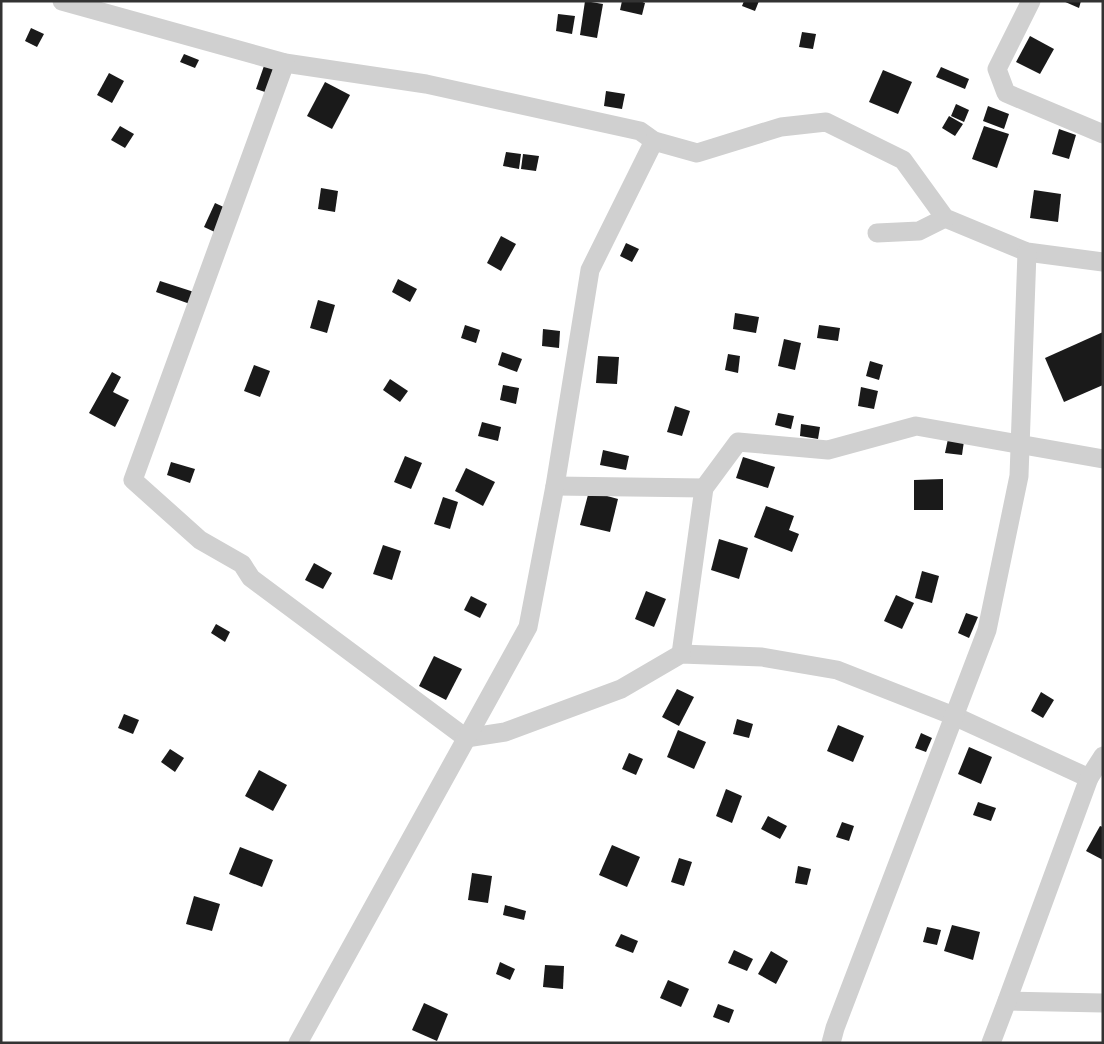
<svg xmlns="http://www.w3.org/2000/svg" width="1104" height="1044" font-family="'Nunito Sans',sans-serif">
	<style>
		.building { fill: #1a1a1a }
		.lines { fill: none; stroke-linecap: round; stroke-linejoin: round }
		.minor { stroke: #d0d0d0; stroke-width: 19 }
	</style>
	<rect width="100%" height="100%" fill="#fff"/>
	<g class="building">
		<polygon points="585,1 603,4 597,38 580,35"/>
		<polygon points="622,1 640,1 645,3 642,15 620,10"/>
		<polygon points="744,1 759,1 755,11 742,6"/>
		<polygon points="1063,1 1081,1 1079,8"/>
		<polygon points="558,14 575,16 572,34 556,31"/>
		<polygon points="31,28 44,34 37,47 25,41"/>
		<polygon points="802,32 816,34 813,49 799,47"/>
		<polygon points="1030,36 1054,49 1040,74 1016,62"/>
		<polygon points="184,54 199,60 195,68 180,62"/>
		<polygon points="265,63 280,68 271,94 256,89"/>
		<polygon points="941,67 969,79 965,89 936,77"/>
		<polygon points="883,70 912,82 898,114 869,102"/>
		<polygon points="109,73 124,81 112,103 97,95"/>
		<polygon points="325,82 350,95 332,129 307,116"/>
		<polygon points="606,91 625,94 622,109 604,106"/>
		<polygon points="956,104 969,110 964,122 951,116"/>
		<polygon points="988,106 1009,114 1004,129 983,121"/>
		<polygon points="949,116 963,124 955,136 942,128"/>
		<polygon points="120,126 134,134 125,148 111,140"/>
		<polygon points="984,126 1009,134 997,168 972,159"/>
		<polygon points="1059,129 1076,135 1069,159 1052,154"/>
		<polygon points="506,152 521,154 519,169 503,166"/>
		<polygon points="523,154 539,156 536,171 521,169"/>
		<polygon points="321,188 338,191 335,212 318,209"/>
		<polygon points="1034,190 1061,194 1058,222 1030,218"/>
		<polygon points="215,203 230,210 219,234 204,227"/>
		<polygon points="501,236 516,244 501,271 487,263"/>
		<polygon points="626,243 639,249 632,262 620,256"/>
		<polygon points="398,279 417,289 410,302 392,292"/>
		<polygon points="160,281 194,292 190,304 156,292"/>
		<polygon points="318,300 335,305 327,333 310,328"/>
		<polygon points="735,313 759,317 756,333 733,329"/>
		<polygon points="465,325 480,330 476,343 461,338"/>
		<polygon points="819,325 840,328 838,341 817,338"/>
		<polygon points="543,329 560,331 559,348 542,346"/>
		<polygon points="1103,332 1103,385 1064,402 1045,358"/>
		<polygon points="784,339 801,343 795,370 778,366"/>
		<polygon points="502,352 522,359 517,372 498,365"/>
		<polygon points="728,354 740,356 738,373 725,370"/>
		<polygon points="598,356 619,357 617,384 596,383"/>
		<polygon points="870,361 883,365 879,380 866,376"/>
		<polygon points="254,365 270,371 260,397 244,391"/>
		<polygon points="112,372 121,377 113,392 129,400 115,427 89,413"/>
		<polygon points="390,379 408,391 400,402 383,390"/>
		<polygon points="503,385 519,388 516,404 500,400"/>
		<polygon points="861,387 878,391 874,409 858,406"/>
		<polygon points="675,406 690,411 682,436 667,432"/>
		<polygon points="778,413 794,416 791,429 775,425"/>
		<polygon points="482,422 501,427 498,441 478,436"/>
		<polygon points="801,424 820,427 818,439 800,436"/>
		<polygon points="948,439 964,441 962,455 945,453"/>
		<polygon points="603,450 629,456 626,470 600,465"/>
		<polygon points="405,456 422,463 411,489 394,482"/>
		<polygon points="743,457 775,467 768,488 736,478"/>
		<polygon points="171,462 195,469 190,483 167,475"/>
		<polygon points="466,468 495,482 483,506 455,491"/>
		<polygon points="943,479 943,510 914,510 914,480"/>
		<polygon points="589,491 618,499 610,532 580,525"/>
		<polygon points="443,497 458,502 450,529 434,524"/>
		<polygon points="766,506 794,516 789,530 799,534 792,552 754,537"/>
		<polygon points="719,539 748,548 739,579 711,570"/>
		<polygon points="383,545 401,551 392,580 373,574"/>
		<polygon points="314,563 332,573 323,589 305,580"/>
		<polygon points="922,571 939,576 932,603 915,598"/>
		<polygon points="646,591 666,599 654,627 635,619"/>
		<polygon points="896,595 914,603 902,629 884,621"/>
		<polygon points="471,596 487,604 480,618 464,610"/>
		<polygon points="966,613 978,617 969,638 958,633"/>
		<polygon points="216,624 230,632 225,642 211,633"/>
		<polygon points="434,656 462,669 446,700 419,686"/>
		<polygon points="677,689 694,697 679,726 662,717"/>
		<polygon points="1041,692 1054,700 1043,718 1031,711"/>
		<polygon points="124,714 139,720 133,734 118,728"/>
		<polygon points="737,719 753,724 749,738 733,734"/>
		<polygon points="838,725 864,736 853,762 827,751"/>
		<polygon points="678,730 706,742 694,769 667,757"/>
		<polygon points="921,733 932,738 926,752 915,748"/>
		<polygon points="969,747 992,757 981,784 958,774"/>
		<polygon points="170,749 184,758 175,772 161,762"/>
		<polygon points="629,753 643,759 636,775 622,769"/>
		<polygon points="259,770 287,785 273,811 245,796"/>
		<polygon points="726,789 742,796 732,823 716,816"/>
		<polygon points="978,802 996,808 991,821 973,815"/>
		<polygon points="768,816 787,826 780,839 761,829"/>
		<polygon points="842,822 854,826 849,841 836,837"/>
		<polygon points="1100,826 1103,827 1103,860 1086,851"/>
		<polygon points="612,845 640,857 627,887 599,875"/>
		<polygon points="240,847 273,860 262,887 229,874"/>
		<polygon points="679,858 692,862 684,886 671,882"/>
		<polygon points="798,866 811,869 807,885 795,883"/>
		<polygon points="472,873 492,876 488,903 468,900"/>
		<polygon points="194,896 220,904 212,931 186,924"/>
		<polygon points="505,905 526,911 524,920 503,915"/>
		<polygon points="952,925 980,932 973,960 944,951"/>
		<polygon points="927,927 941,930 937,945 923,942"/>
		<polygon points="621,934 638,941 633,953 615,946"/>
		<polygon points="734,950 753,959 747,971 728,963"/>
		<polygon points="771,951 788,961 776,984 758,974"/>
		<polygon points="500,962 515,969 510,980 496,974"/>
		<polygon points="545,965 564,966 563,989 543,987"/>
		<polygon points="668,980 689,989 681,1007 660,998"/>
		<polygon points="424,1003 448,1014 437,1041 412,1030"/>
		<polygon points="718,1004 734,1010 729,1023 713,1017"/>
	</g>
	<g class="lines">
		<g class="minor">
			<polyline points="62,1 285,63 426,84 640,131 654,141 697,153 781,127 826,122 903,160 945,218 1027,252 1103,262"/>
			<polyline points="1031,1 997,69 1006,93 1103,134"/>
			<polyline points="285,63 133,480 200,540 242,564 251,578 466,738 505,732 621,689 681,654 762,657 837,670 954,716 1089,778"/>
			<polyline points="877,233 919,231 945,218"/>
			<polyline points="555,486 704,488"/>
			<polyline points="681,654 704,488 738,442 828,450 916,426 1103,459"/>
			<polyline points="1007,1001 1103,1003"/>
			<polyline points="298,1043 528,627 555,486 590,270 654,141"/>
			<polyline points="831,1043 835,1028 987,630 1019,476 1027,252"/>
			<polyline points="991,1043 1007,1001 1089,778 1103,756"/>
		</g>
	</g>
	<rect width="1104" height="1044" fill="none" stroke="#333333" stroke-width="5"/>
</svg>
